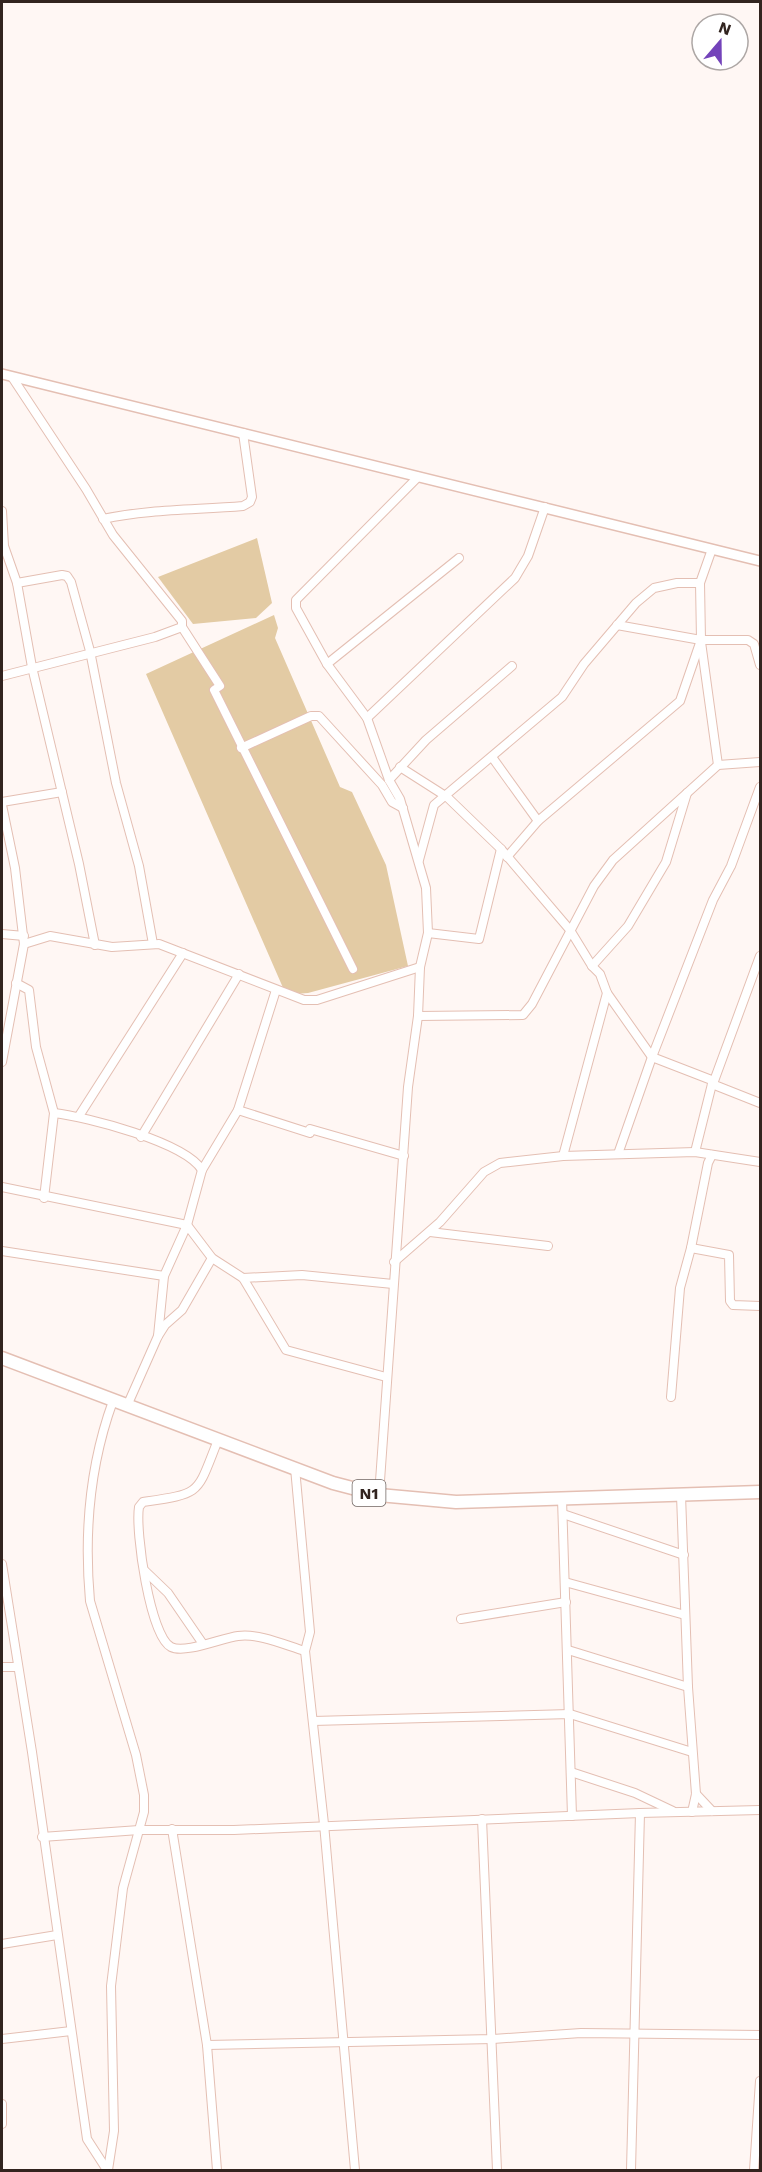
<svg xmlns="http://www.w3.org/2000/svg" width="762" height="2172" font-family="'Work Sans',sans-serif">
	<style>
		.green { fill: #e3cba4 }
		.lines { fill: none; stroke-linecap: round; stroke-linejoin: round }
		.minor-casing { stroke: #e4bfb3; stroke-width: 10 }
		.tertiary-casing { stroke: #e4bfb3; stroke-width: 12 }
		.trunk-casing { stroke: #e4bfb3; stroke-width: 15 }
		.minor { stroke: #fff; stroke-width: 8 }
		.tertiary { stroke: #fff; stroke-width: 9 }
		.trunk { stroke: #fff; stroke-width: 12 }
		.labels { text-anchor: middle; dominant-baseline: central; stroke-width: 4.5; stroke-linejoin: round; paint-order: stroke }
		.shield { fill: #fff; stroke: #706662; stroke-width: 1.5 }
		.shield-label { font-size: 16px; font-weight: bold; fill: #32241f }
	</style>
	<rect width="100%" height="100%" fill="#fff7f4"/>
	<g class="green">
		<polygon points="257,538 272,603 256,618 193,624 158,577"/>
		<polygon points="274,615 278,628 275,638 340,787 352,792 386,865 408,966 308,993 294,994 284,990 146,674"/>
	</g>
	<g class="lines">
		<defs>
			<g id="minor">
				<polyline points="12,377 86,489 113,535 182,621 182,627 220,686 214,690 353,969"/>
				<polyline points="2,511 4,546 17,583 32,667 79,864 95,945"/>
				<path d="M103,519C149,509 196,510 243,506L250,502L252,497L243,433"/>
				<polyline points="17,583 62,575 67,576 71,582 90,651 116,783 139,866 153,944"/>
				<polyline points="617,625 701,640 748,640 754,644 760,665"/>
				<polyline points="701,642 718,765"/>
				<polyline points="327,664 459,558"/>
				<polyline points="2,676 155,637 182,627"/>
				<polyline points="367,718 515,578 528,556 545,507"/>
				<polyline points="241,748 311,716 319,716 382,785 392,802 403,808"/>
				<polyline points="492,757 538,821"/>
				<polyline points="400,767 447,797 501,849 570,930 592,966 600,974 607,993 652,1057 714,1081 712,1084 760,1103"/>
				<polyline points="389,780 426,740 512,666"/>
				<polyline points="2,802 62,792"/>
				<polyline points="2,805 15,868 24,944 2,1062"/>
				<polyline points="507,857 538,821 680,701 701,640 700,583"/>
				<polyline points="419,860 434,805 562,697 584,664 636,603 654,588 677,583 700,583 712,549"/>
				<polyline points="428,933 479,939 501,849"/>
				<polyline points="2,934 24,936"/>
				<polyline points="24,944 50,936 112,947 159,944 304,1000 317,1000 420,967"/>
				<polyline points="592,966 628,926 666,862 687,793"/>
				<polyline points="16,983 29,990 36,1047 54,1113 44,1198"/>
				<polyline points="418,1016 523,1015 532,1004 594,886 613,860 718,765 760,762"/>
				<polyline points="714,1081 760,956"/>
				<polyline points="238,1110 310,1133 310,1129 404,1156"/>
				<path d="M54,1113C87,1117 185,1142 202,1170"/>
				<polyline points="79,1116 183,953"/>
				<polyline points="141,1137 239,974"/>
				<polyline points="695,1152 712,1084"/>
				<polyline points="618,1154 652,1057 713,900 731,866 760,787"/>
				<polyline points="563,1156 607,993"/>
				<polyline points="2,1187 187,1225 212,1258 243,1278 286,1350 386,1377"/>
				<polyline points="430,1232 548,1246"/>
				<polyline points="691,1248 729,1255 730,1301 733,1305 760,1306"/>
				<polyline points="2,1251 164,1276"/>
				<polyline points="394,1262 440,1222 484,1172 500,1163 563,1156 695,1152 760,1162"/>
				<polyline points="243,1278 302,1275 393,1284"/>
				<polyline points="158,1336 164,1276 187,1225 202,1170 238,1110 276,990"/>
				<polyline points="671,1397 680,1288 691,1248 708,1163 712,1155"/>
				<polyline points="127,1406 158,1336 165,1325 182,1310 212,1258"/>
				<path d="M218,1440C196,1495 203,1493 143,1502L139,1507C135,1531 150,1636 171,1647C185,1654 222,1638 238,1636C259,1633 285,1645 305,1651"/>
				<polyline points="295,1468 310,1632 305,1651 324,1824 355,2170"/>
				<polyline points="379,1495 408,1087 418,1016 420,967 428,933 426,888 400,799 389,780 367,718 327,664 296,608 296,600 418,477"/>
				<polyline points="681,1495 688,1687 696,1794 692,1812"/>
				<polyline points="562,1499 572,1816"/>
				<polyline points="563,1514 684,1555"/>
				<polyline points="2,1564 32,1752 87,2139 107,2170"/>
				<polyline points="145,1571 168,1593 203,1644"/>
				<polyline points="565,1582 685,1615"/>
				<polyline points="461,1619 566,1602"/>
				<polyline points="568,1650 688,1687"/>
				<polyline points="2,1667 17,1667"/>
				<polyline points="313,1721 570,1714 692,1752"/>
				<polyline points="571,1772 635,1793 673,1811"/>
				<polyline points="696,1794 712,1811"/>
				<polyline points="482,1819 497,2170"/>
				<polyline points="172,1829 207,2045 217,2170"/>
				<polyline points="42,1837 139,1830 234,1830 640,1813 760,1810"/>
				<polyline points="2,1944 57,1935"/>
				<polyline points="2,2039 71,2031"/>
				<polyline points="207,2045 493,2039 581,2033 760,2035"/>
				<polyline points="2,2124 2,2104"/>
				<path d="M108,2170L114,2131L111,1986L123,1888L144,1812V1795L136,1755L90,1601C84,1534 90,1464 113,1401"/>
				<polyline points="631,2170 640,1813"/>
				<polyline points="754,2170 760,2081"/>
			</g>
			<polyline id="tertiary" points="2,374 760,561"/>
			<polyline id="trunk" points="2,1358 333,1483 379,1495 456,1502 760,1492"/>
		</defs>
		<use href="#minor" class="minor-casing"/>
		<use href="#tertiary" class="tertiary-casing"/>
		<use href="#trunk" class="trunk-casing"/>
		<use href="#minor" class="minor"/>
		<use href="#tertiary" class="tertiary"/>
		<use href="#trunk" class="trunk"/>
	</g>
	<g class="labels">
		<rect class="shield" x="352.5" y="1480" width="33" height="26" rx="4.5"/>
		<g class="shield-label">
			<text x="369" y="1493">N1</text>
		</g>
	</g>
	<rect width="762" height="2172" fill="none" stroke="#32241f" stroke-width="6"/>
	<g transform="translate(720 42) rotate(20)"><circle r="28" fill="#ffffff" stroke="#ada7a5" stroke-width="1.5"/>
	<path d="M0-4.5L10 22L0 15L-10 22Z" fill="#7343ba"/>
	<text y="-9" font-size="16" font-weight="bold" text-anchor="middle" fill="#32241f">N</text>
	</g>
</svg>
